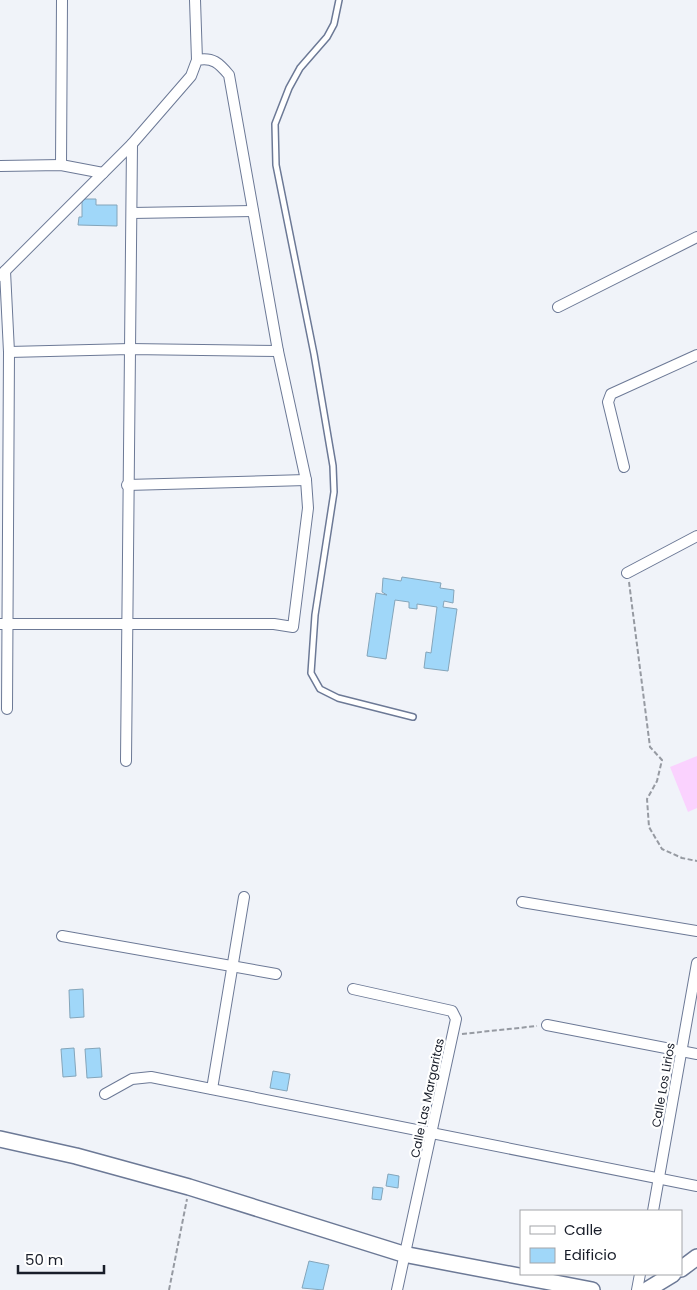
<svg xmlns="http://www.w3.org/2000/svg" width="697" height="1290" font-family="Poppins,sans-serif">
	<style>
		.green { fill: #fad2fe }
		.building { fill: #a0d7f9; stroke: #84a5ba }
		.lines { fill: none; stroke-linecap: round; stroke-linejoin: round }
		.lane-casing { stroke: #6c7996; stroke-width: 8 }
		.street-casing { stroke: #6c7996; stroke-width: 12 }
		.secondary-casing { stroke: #6c7996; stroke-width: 18 }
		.path { stroke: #969aa2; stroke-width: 2; stroke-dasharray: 5 2.5; stroke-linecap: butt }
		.lane { stroke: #fff; stroke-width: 5 }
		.street { stroke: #fff; stroke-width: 10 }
		.secondary { stroke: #fff; stroke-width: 15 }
		.labels { text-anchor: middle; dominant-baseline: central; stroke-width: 4.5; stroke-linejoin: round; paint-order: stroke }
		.street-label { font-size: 12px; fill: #181d29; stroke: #fff }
	</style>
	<rect width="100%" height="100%" fill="#f0f3f9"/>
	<polygon class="green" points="697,756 697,808 688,812 670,767"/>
	<g class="building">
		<polygon points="82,199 96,199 96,205 117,205 117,226 78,225 79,217 82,217"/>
		<polygon points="402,577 441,583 440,588 454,590 453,603 444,601 443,607 457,609 448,671 424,668 426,652 431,653 437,607 417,604 417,609 409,608 409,602 395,600 386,659 367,656 376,593 387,595 382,592 383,578 401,581"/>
		<polygon points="83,989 84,1017 70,1018 69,990"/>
		<polygon points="74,1048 76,1076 63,1077 61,1049"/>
		<polygon points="100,1048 102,1077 87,1078 85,1049"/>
		<polygon points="273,1071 290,1074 287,1091 270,1088"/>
		<polygon points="388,1174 399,1176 398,1188 386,1186"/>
		<polygon points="373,1187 383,1188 381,1200 372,1199"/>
		<polygon points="309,1261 329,1265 323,1290 302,1288"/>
	</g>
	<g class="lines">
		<defs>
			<polyline id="lane" points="339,0 334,24 327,37 300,68 289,88 275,124 276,165 314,354 333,466 334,492 315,615 311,673 320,689 338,698 413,717"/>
			<g id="street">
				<polyline points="195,0 197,60"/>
				<polyline points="61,165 62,0"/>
				<polyline points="0,166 61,165 103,173"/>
				<polyline points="132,213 253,211"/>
				<polyline points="5,271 9,352 7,709"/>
				<path d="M0,276L132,144L191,76L197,60C213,57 219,63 229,75L278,351L306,480L308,508L293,627L274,624H0"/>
				<polyline points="558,307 697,237"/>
				<polyline points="9,352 130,349 278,351"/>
				<polyline points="624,467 608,402 611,394 697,355"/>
				<polyline points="127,485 306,480"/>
				<polyline points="627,573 697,536"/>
				<polyline points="126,761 132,144"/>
				<polyline points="522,902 697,931"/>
				<polyline points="62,936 276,974"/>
				<polyline points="353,989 452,1011 456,1019 397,1290"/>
				<polyline points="547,1025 697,1054"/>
				<polyline points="212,1089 244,897"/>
				<polyline points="105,1094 132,1079 151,1077 697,1186"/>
				<polyline points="653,1211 697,963"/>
				<polyline points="637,1290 640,1274"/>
			</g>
			<g id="secondary">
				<polyline points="0,1139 76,1156 189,1187 403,1254 592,1290"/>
				<polyline points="681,1269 697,1257"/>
				<polyline points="647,1290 673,1274"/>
			</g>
		</defs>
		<use href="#lane" class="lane-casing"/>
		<use href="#street" class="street-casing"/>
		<use href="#secondary" class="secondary-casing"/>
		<g class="path">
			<polyline points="629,582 650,747 662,760 657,781 647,799 649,827 662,849 682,858 697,861"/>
			<polyline points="462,1034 537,1026"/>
			<polyline points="169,1290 187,1199"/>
		</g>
		<use href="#lane" class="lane"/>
		<use href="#street" class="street"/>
		<use href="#secondary" class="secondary"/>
	</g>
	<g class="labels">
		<g class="street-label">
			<text transform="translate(663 1085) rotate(-80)">Calle Los Lirios</text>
			<text transform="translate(427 1098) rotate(-78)">Calle Las Margaritas</text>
		</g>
	</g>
	<rect x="520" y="1210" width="162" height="65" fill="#ffffff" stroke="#a3a5a9"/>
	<rect x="530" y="1226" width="25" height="8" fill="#ffffff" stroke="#a3a5a9"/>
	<text x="564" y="1235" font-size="15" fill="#181d29">Calle</text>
	<rect x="530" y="1248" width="25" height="15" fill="#a0d7f9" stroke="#a3a5a9"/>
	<text x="564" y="1260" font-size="15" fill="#181d29">Edificio</text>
	<path d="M18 1265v8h86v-8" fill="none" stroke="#181d29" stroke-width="2.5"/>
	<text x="25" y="1265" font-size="15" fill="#181d29" stroke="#ffffff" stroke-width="4" paint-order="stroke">50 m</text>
</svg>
